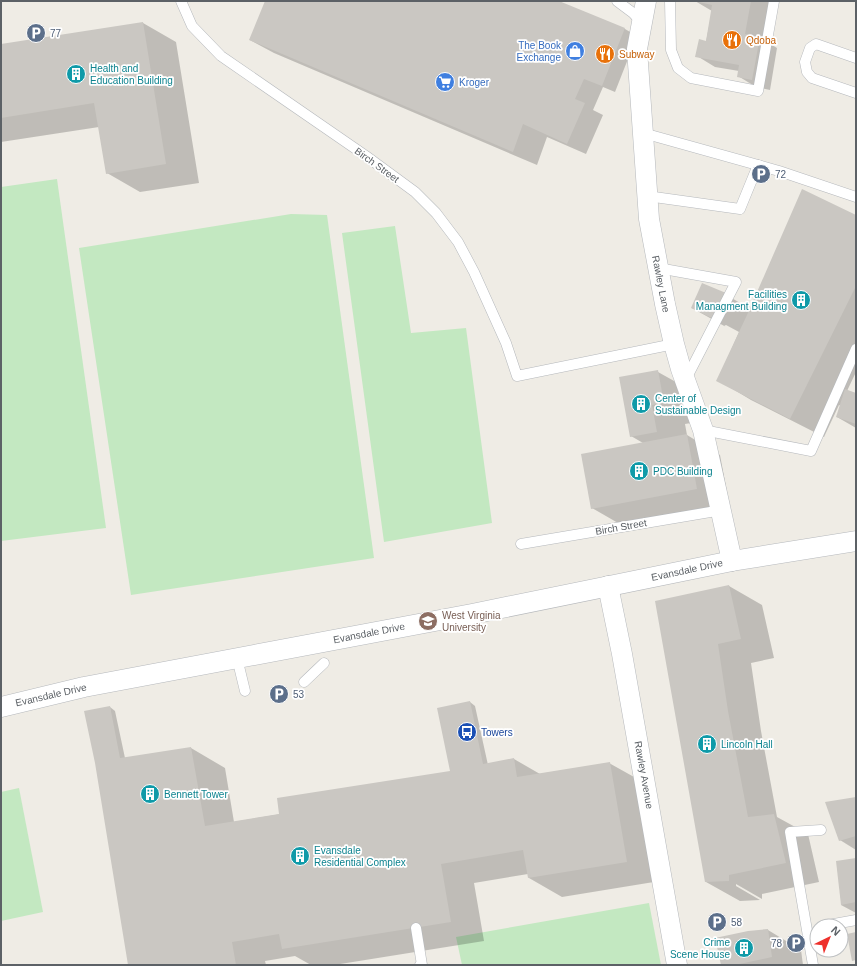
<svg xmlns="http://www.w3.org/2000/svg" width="857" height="966" font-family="Arial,sans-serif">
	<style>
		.green { fill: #c3e8c1 }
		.shadow { fill: #0003 }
		.building { fill: #cac7c2 }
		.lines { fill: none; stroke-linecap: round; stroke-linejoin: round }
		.service-casing { stroke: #b5b8bc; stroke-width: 11 }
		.minor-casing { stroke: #b5b8bc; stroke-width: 21 }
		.service { stroke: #fff; stroke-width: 10 }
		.minor { stroke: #fff; stroke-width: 20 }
		.labels { text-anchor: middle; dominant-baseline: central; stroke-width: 3.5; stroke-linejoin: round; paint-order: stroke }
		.service-label { font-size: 10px; fill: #4e5e75; stroke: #fff; text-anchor: start }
		.food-label { font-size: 10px; fill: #c56008; stroke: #fff; text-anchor: start }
		.shop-label { font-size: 10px; fill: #366cbe; stroke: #fff; text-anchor: end }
		.culture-label { font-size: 10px; fill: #0d838f; stroke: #fff; text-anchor: start }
		.street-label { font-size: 10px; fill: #5c6166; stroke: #fff }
		.education-label { font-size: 10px; fill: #785e54; stroke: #fff; text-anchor: start }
		.transit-label { font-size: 10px; fill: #164399; stroke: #fff; text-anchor: start }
	</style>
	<rect width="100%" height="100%" fill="#efece5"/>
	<g class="green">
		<polygon points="57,179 106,528 1,541 1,187"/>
		<polygon points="291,214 327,215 374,558 131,595 79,248"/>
		<polygon points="395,226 411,333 466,328 492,523 384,542 342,233"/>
		<polygon points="19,788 43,912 1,921 1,792"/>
		<polygon points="649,903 661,965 462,965 456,937"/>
	</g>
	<g class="shadow">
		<polygon points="267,1 557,1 625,29 637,36 615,92 603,87 593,110 603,115 586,154 547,137 537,165 274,53 250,40"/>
		<polygon points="695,1 770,1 764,40 777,48 770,90 756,87 738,76 739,71 715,67 697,56 706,42 712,11"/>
		<polygon points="143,23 176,42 199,183 140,192 107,173 99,127 1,142 1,45"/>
		<polygon points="856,216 856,372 847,391 856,394 856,428 837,417 841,406 839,405 824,437 751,400 718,380 739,332 726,325 724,326 730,329 726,327 692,308 725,294 750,309"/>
		<polygon points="658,372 692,391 697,422 685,424 687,435 720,455 730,508 625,527 592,508 643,443 631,436"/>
		<polygon points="729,586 762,605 774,658 751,663 761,731 777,817 808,834 819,882 762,894 762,899 736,884 736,886 760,900 740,901 706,882 656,602"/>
		<polygon points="470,702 475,706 488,765 514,759 540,774 609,763 643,782 660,881 562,897 529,878 528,874 474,883 484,941 334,965 311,965 295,956 265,961 266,965 129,965 110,707 115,711 125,758 191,748 225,768 234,822 281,814 451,772"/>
		<polygon points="856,798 856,850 840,840"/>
		<polygon points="856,859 856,913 841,905"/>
		<polygon points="768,930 801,950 803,965 722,965"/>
	</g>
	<g class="building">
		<polygon points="265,1 559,1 625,28 602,86 584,79 575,99 585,103 567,144 523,124 513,152 249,40"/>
		<polygon points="694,1 751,1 745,34 760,37 752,80 737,77 739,65 695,57 699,39 706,41 712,5"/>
		<polygon points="143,22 166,164 106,174 94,103 1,118 1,44"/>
		<polygon points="802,189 856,215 856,286 790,419 716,381 747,315"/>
		<polygon points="702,283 726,293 714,319 691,308"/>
		<polygon points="658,370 664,403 652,405 657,432 630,437 619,377"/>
		<polygon points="845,389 856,393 856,424 836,417"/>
		<polygon points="687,434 697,489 591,509 581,454"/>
		<polygon points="729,585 741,639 718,644 728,711 748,817 774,814 786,863 729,875 729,881 705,882 655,601"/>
		<polygon points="470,701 483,764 514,758 517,777 610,762 627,862 528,878 523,850 441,864 451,922 282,949 279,934 232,942 236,965 128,965 95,763 84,711 110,706 120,758 191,747 205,826 279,814 277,798 450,771 437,708"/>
		<polygon points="856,797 856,836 839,841 825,802"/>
		<polygon points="856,858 856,902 841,905 836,861"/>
		<polygon points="768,929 772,957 735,965 721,965 715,938 748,931"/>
		<polygon points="856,932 856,960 852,961 847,934"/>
	</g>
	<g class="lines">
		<defs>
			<g id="service">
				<polyline points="181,1 192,26 221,56 366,156 415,192 436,213 458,242 474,272 506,343 517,376 674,344"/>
				<polyline points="617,1 633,13 642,23"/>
				<polyline points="670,1 671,50 678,68 691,78 758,91 774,1"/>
				<polyline points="856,58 816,44 810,48 805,62 807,72 812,78 856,93"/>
				<polyline points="643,133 779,171 856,197"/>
				<polyline points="647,196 740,209 758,165"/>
				<polyline points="658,268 736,282 685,381"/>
				<polyline points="703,430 811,451 856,349"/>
				<polyline points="521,544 722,510"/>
				<polyline points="237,658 245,691"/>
				<polyline points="304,682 324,663"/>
				<polyline points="823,926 856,920"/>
				<polyline points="416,928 422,965 420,965"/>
				<polyline points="813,965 790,832 821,830"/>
			</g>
			<g id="minor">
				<polyline points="646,1 637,49 649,219 665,304 674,344 681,369 703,430 732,561"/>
				<polyline points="608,586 622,654 677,965"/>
				<polyline points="1,707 84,687 472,614 732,561 856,541"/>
			</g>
		</defs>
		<use href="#service" class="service-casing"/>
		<use href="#minor" class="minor-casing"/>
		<use href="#service" class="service"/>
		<use href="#minor" class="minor"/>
	</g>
	<defs>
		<symbol id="parking-disc" viewBox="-11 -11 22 22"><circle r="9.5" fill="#5c6f8a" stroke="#fff"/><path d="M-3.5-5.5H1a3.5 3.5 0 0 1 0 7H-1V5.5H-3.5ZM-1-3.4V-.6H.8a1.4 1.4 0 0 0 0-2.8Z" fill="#fff"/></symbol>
		<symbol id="restaurant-disc" viewBox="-11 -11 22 22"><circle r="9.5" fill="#e8710a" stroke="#fff"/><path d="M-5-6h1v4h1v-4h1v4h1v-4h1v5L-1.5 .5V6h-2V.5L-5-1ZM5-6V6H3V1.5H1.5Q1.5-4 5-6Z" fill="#fff"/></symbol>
		<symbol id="shop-disc" viewBox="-11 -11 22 22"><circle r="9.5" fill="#3f7fe0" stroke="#fff"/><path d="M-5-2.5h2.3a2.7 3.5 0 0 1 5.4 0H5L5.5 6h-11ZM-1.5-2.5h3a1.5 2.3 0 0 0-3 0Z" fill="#fff"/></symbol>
		<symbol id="building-disc" viewBox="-11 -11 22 22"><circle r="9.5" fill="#0f9aa8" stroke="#fff"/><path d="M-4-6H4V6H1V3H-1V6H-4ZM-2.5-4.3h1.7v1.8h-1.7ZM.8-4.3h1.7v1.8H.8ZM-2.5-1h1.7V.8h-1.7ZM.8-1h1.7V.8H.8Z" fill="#fff"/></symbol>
		<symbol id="supermarket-disc" viewBox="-11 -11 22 22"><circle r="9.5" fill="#3f7fe0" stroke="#fff"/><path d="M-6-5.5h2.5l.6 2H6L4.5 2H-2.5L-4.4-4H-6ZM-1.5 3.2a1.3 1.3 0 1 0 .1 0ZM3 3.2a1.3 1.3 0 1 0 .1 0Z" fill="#fff"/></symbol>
		<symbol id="university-disc" viewBox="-11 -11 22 22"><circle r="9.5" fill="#8d6e63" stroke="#fff"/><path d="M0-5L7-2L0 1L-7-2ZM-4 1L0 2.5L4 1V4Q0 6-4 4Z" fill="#fff"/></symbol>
		<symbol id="bus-disc" viewBox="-11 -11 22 22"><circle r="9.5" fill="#1a4fb4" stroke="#fff"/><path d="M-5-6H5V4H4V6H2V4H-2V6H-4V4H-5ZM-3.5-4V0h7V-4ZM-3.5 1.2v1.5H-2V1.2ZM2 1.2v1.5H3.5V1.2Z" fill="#fff"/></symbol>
	</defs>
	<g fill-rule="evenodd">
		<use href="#parking-disc" x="25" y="22" width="22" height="22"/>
		<use href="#restaurant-disc" x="721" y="29" width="22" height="22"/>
		<use href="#shop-disc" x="564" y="40" width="22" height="22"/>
		<use href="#restaurant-disc" x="594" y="43" width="22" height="22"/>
		<use href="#building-disc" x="65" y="63" width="22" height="22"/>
		<use href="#supermarket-disc" x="434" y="71" width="22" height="22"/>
		<use href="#parking-disc" x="750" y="163" width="22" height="22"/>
		<use href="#building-disc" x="790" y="289" width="22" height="22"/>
		<use href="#building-disc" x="630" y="393" width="22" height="22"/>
		<use href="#building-disc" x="628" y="460" width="22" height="22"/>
		<use href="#university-disc" x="417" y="610" width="22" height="22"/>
		<use href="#parking-disc" x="268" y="683" width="22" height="22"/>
		<use href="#bus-disc" x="456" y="721" width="22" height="22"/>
		<use href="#building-disc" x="696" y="733" width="22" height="22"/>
		<use href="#building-disc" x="139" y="783" width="22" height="22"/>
		<use href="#building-disc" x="289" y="845" width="22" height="22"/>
		<use href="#parking-disc" x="706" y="911" width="22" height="22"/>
		<use href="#parking-disc" x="785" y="932" width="22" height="22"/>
		<use href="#building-disc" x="733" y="937" width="22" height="22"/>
	</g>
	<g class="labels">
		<g class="service-label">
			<text x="50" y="33">77</text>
			<text x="775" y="174">72</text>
			<text x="293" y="694">53</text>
			<text x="731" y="922">58</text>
			<text x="782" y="943" text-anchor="end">78</text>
		</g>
		<g class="food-label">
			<text x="746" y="40">Qdoba</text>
			<text x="619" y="54">Subway</text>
		</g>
		<g class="shop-label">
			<text x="561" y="45">The Book<tspan x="561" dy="12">Exchange</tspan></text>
			<text x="459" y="82" text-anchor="start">Kroger</text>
		</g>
		<g class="culture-label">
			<text x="90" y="68">Health and<tspan x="90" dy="12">Education Building</tspan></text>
			<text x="787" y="294" text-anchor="end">Facilities<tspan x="787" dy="12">Managment Building</tspan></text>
			<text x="655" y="398">Center of<tspan x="655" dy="12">Sustainable Design</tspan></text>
			<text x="653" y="471">PDC Building</text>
			<text x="721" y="744">Lincoln Hall</text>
			<text x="164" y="794">Bennett Tower</text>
			<text x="314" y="850">Evansdale<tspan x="314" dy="12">Residential Complex</tspan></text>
			<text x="730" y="942" text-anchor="end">Crime<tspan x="730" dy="12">Scene House</tspan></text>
		</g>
		<g class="street-label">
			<text transform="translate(377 165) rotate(36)">Birch Street</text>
			<text transform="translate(661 284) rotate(79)">Rawley Lane</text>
			<text transform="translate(621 527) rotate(-10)">Birch Street</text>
			<text transform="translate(687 570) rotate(-12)">Evansdale Drive</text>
			<text transform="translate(369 633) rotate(-11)">Evansdale Drive</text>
			<text transform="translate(51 695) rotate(-13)">Evansdale Drive</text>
			<text transform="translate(644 775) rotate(80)">Rawley Avenue</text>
		</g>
		<g class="education-label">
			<text x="442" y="615">West Virginia<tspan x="442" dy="12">University</tspan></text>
		</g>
		<g class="transit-label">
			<text x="481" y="732">Towers</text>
		</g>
	</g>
	<rect width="857" height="966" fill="none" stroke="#5c6166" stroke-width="4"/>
	<g transform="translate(829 938) rotate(43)"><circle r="19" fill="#ffffff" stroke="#bec0c2"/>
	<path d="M0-3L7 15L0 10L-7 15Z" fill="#ee312c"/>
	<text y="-6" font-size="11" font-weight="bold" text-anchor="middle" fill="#5c6166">N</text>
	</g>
</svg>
